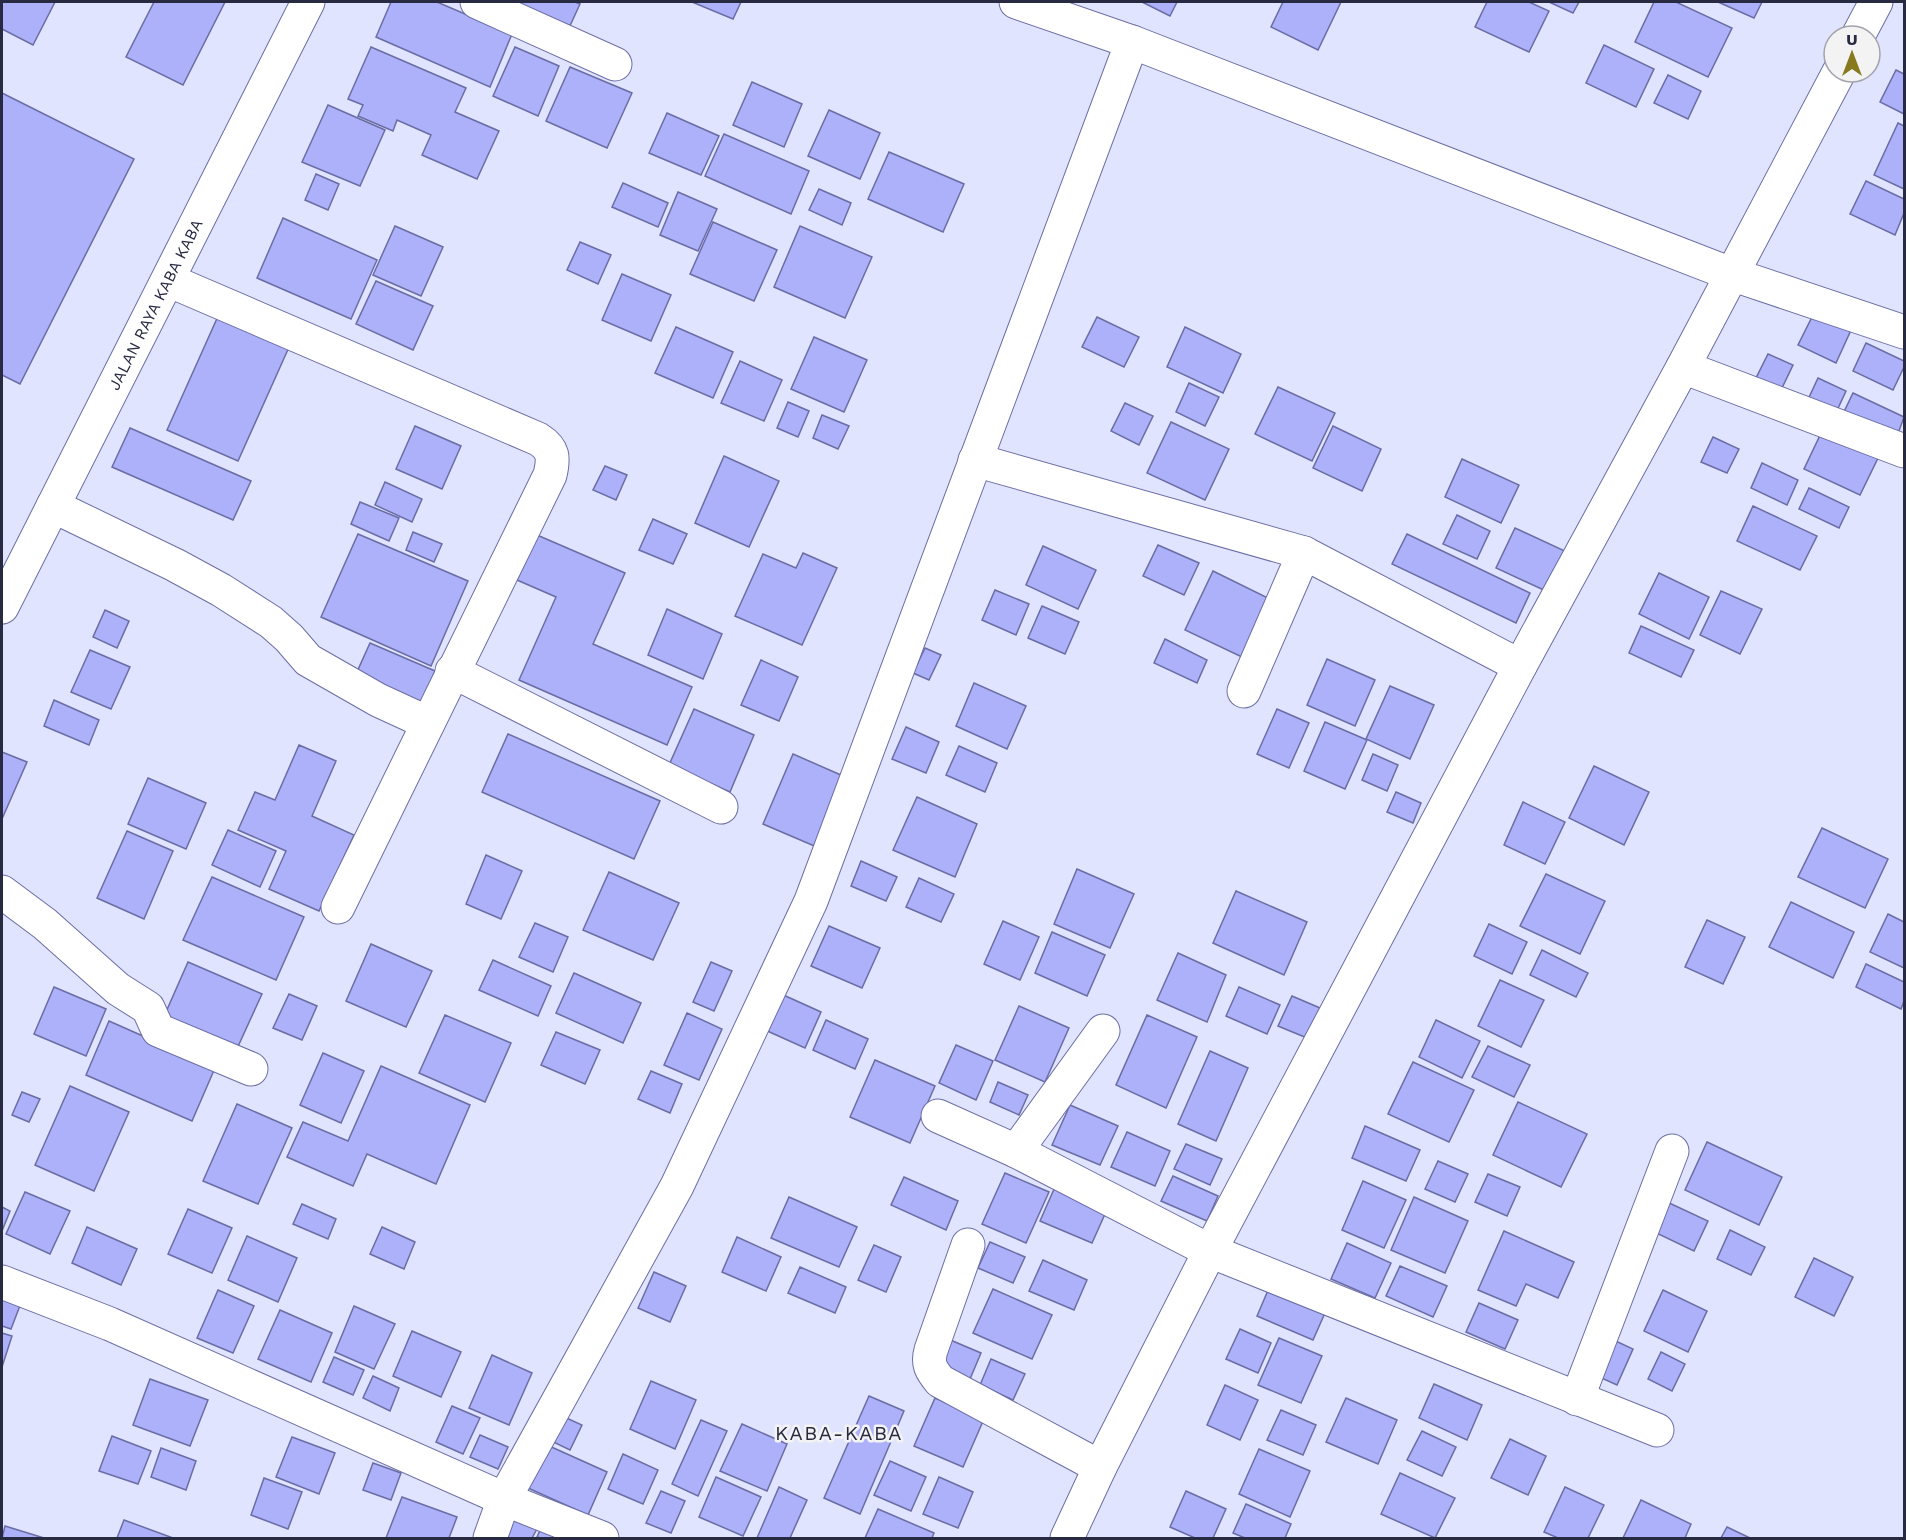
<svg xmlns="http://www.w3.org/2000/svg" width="1906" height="1540" font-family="'Work Sans',sans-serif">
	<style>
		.building { fill: #acb1f9; stroke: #6a6da5; stroke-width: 1.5 }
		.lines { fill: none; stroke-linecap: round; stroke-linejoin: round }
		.minor-casing { stroke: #6b6ea6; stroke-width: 35 }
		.tertiary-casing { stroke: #6b6ea6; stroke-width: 35 }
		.minor { stroke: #fff; stroke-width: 33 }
		.tertiary { stroke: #fff; stroke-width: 33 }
		.labels { text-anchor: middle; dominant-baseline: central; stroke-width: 5; stroke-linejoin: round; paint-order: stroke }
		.street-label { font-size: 16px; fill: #282a42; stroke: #f3f3f3 }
		.quarter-label { font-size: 20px; letter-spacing: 1.5px; fill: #282a42; stroke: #f3f3f3 }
	</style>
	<rect width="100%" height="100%" fill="#e1e4fe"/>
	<g class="building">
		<polygon points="2,2 55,2 33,45 2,29"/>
		<polygon points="154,2 225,2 183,85 126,57"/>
		<polygon points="391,2 437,2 512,34 490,87 376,37"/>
		<polygon points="510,2 575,2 580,4 564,39"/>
		<polygon points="692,2 741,2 733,19"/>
		<polygon points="1142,2 1177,2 1170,16"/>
		<polygon points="1283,2 1341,2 1318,50 1271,27"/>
		<polygon points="1487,2 1529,2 1549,11 1529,52 1475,27"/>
		<polygon points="1549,2 1579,2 1573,13"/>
		<polygon points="1654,2 1676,2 1732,28 1708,77 1635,42"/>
		<polygon points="1718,2 1762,2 1754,18"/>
		<polygon points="1604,45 1654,69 1636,107 1586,83"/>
		<polygon points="371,47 466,88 455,112 499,131 477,179 422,155 431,135 397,120 393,131 358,116 363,105 348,99"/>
		<polygon points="515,47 559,66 538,116 493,96"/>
		<polygon points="570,67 632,93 607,148 546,121"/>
		<polygon points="1896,70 1904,74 1904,114 1880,102"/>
		<polygon points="1668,75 1701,91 1688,119 1654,103"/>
		<polygon points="752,82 802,104 784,147 733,125"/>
		<polygon points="2,93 134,159 20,384 2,375"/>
		<polygon points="328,105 385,130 360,186 302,162"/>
		<polygon points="829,110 880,133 860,179 808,156"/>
		<polygon points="667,113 719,136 701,175 649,153"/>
		<polygon points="1898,123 1904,126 1904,189 1874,175"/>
		<polygon points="724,134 809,171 791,214 705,176"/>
		<polygon points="889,152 964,184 943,232 868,199"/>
		<polygon points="316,174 339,184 328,210 305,200"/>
		<polygon points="1866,181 1904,199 1904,213 1895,235 1850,214"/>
		<polygon points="623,183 668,203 658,227 612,207"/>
		<polygon points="819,189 851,203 842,225 809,210"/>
		<polygon points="678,192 717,209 698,251 660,235"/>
		<polygon points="283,218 377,260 351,319 257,278"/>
		<polygon points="713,222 777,250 754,301 690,274"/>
		<polygon points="395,226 443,247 421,296 373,275"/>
		<polygon points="800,226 872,257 845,318 774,287"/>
		<polygon points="580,242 611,255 598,284 567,270"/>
		<polygon points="622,274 671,295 651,341 602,320"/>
		<polygon points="376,281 433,306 413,350 356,324"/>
		<polygon points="1814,313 1851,330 1836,363 1798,345"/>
		<polygon points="219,314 290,345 238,461 167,430"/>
		<polygon points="1097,317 1139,337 1124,367 1082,347"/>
		<polygon points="676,327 733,352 713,398 655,373"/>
		<polygon points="1185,327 1241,354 1223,393 1167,367"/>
		<polygon points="814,337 867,360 844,412 791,389"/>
		<polygon points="1866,343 1904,361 1904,367 1893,390 1853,371"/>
		<polygon points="1768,354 1793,365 1781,390 1756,378"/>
		<polygon points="740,361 782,380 764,421 721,403"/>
		<polygon points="1818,378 1846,391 1833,419 1805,406"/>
		<polygon points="1189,383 1219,397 1205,426 1176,412"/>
		<polygon points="1278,387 1335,413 1312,461 1255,434"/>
		<polygon points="1853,393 1904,417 1895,442 1842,416"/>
		<polygon points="788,402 809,411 798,437 777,428"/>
		<polygon points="1125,403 1153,416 1139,445 1111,431"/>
		<polygon points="822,415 849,426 838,449 813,438"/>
		<polygon points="1171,422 1229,449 1205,500 1147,473"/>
		<polygon points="415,426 461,446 442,489 396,469"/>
		<polygon points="1333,426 1381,449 1362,491 1313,468"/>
		<polygon points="130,428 251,481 233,520 112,467"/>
		<polygon points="1823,429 1879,456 1860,495 1804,469"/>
		<polygon points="1713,437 1739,449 1727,473 1701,462"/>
		<polygon points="724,456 779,481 749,547 695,523"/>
		<polygon points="1462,459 1519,485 1501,523 1445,497"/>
		<polygon points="1762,463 1798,480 1787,505 1751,488"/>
		<polygon points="605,466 627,475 616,500 593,490"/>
		<polygon points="385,482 422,499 412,522 375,505"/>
		<polygon points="1809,488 1849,507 1839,528 1799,509"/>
		<polygon points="360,502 399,518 389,541 351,524"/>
		<polygon points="1753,506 1817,536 1800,570 1737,541"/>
		<polygon points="1457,515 1490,531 1477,559 1443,544"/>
		<polygon points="653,519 687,534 673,564 639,550"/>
		<polygon points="1515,528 1567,552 1548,592 1496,568"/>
		<polygon points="413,532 442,544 434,562 406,550"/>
		<polygon points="358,534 468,581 431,666 321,617"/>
		<polygon points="1407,534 1530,593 1516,623 1392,564"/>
		<polygon points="537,535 625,573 593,644 692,687 667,745 519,680 556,597 517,580"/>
		<polygon points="1158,545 1199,563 1184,595 1143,576"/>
		<polygon points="1043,546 1096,570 1078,609 1026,585"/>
		<polygon points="803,553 837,568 802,645 735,616 763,554 796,568"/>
		<polygon points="1213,571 1272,600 1244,658 1185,630"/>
		<polygon points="1659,573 1709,597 1689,639 1639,614"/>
		<polygon points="995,590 1029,604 1016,635 982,620"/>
		<polygon points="1721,591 1762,609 1740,654 1700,635"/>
		<polygon points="1042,606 1079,622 1065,654 1028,638"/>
		<polygon points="667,609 722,634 703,679 648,655"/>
		<polygon points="105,610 129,621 117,648 93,637"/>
		<polygon points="1641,626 1694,650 1681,677 1629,653"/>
		<polygon points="1165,639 1207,660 1197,683 1154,663"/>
		<polygon points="370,643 435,671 417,713 352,683"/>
		<polygon points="925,648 941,655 929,680 913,673"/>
		<polygon points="90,650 130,667 111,709 71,692"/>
		<polygon points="1327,659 1375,680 1355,726 1307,705"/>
		<polygon points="761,660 798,677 779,721 741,705"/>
		<polygon points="974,683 1026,706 1007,749 956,726"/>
		<polygon points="1390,686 1434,705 1410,759 1366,739"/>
		<polygon points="54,700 99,720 89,745 44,726"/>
		<polygon points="694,709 754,735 730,792 669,765"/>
		<polygon points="1277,709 1309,723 1289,768 1257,754"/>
		<polygon points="1325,722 1367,740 1345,789 1304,771"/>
		<polygon points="906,727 939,742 926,773 892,759"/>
		<polygon points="508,734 660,801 634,859 482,792"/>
		<polygon points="299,745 336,761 312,816 354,835 319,911 269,889 286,851 238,830 255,792 275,800"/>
		<polygon points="959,746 997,763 985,792 946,775"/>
		<polygon points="2,752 27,762 2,819"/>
		<polygon points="793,754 850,779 819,848 763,824"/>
		<polygon points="1373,754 1398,765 1387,791 1362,780"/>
		<polygon points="1594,766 1649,792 1624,845 1569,818"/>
		<polygon points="148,778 206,803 186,849 128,824"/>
		<polygon points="1396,792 1421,803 1413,823 1387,812"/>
		<polygon points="917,797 977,824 955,877 893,850"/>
		<polygon points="1523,802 1565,822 1545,864 1504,845"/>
		<polygon points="1822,828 1888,859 1865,908 1798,877"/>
		<polygon points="228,830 276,851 260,887 212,865"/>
		<polygon points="127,831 173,851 144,919 97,898"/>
		<polygon points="486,855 522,871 501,919 466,904"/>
		<polygon points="861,861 897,877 886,901 851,886"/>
		<polygon points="1077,869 1134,894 1110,948 1054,924"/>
		<polygon points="609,872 679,903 653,960 583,930"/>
		<polygon points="1546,874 1605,901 1580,954 1520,926"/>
		<polygon points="212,877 304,917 276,980 183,940"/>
		<polygon points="919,878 954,894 941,922 906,907"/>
		<polygon points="1236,891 1307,922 1284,975 1213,943"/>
		<polygon points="1791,902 1854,932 1833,978 1769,947"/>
		<polygon points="1888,914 1904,922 1904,968 1870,952"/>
		<polygon points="1707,920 1745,937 1723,984 1685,967"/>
		<polygon points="1003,921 1039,937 1020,980 984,964"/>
		<polygon points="535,923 568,937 553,972 519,957"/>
		<polygon points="1489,924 1527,942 1512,974 1474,956"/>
		<polygon points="829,926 880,948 862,988 811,966"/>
		<polygon points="1052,932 1105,955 1087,996 1035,973"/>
		<polygon points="371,944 432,971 406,1027 346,1001"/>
		<polygon points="1542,950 1588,973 1576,997 1530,975"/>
		<polygon points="1178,953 1226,975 1207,1022 1157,1000"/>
		<polygon points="493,960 551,986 538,1016 479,990"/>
		<polygon points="188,962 262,994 235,1053 162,1021"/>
		<polygon points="711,962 732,971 714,1011 693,1002"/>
		<polygon points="1866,964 1904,982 1904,1001 1901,1009 1856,987"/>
		<polygon points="574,973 641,1003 623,1043 556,1013"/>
		<polygon points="1500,980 1544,1000 1521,1047 1478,1026"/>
		<polygon points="54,987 106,1009 86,1056 34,1034"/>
		<polygon points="1239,987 1280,1005 1267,1034 1226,1016"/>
		<polygon points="779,993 821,1012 805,1048 763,1029"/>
		<polygon points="289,994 317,1006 302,1040 273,1028"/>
		<polygon points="1292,996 1320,1008 1307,1038 1278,1026"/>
		<polygon points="1019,1006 1069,1028 1045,1082 995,1060"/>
		<polygon points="687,1013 722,1029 699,1080 664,1065"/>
		<polygon points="445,1015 511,1043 485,1102 419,1073"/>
		<polygon points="1147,1015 1197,1037 1166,1108 1116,1085"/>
		<polygon points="826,1020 868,1039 855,1069 813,1050"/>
		<polygon points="1436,1020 1480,1041 1462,1078 1419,1057"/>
		<polygon points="109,1021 215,1068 192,1121 86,1075"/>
		<polygon points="556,1032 600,1050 585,1084 541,1065"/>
		<polygon points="956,1045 993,1061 976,1100 939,1083"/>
		<polygon points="1488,1046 1530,1065 1514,1097 1472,1077"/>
		<polygon points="1210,1051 1248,1068 1216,1141 1178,1124"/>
		<polygon points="323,1053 364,1071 341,1123 300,1105"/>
		<polygon points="875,1060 935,1086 910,1143 850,1117"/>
		<polygon points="1413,1062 1474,1090 1449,1142 1388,1114"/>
		<polygon points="381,1066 470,1105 436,1184 367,1154 353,1186 287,1157 303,1122 348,1141"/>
		<polygon points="651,1071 682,1084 670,1113 638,1099"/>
		<polygon points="998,1082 1028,1095 1019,1115 990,1102"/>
		<polygon points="70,1086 129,1112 94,1191 35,1165"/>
		<polygon points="22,1092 40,1099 29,1122 12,1115"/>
		<polygon points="1518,1102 1587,1134 1561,1187 1493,1155"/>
		<polygon points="237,1104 292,1128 258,1204 203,1181"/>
		<polygon points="1070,1105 1118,1126 1100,1165 1052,1145"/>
		<polygon points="1365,1126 1420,1150 1406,1181 1352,1158"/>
		<polygon points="1127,1132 1170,1151 1155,1186 1111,1167"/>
		<polygon points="1707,1142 1782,1177 1759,1225 1685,1190"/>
		<polygon points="1186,1144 1222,1159 1210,1185 1174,1169"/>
		<polygon points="1438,1161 1468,1174 1455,1202 1425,1189"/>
		<polygon points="1005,1173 1049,1192 1026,1243 982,1224"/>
		<polygon points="1488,1174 1520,1187 1507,1216 1475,1202"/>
		<polygon points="1173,1176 1218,1196 1207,1221 1161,1201"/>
		<polygon points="904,1177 958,1201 946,1230 891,1205"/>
		<polygon points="1058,1180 1110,1203 1092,1243 1040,1221"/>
		<polygon points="1363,1181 1406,1200 1384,1248 1342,1230"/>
		<polygon points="25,1192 70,1211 50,1254 6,1234"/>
		<polygon points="789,1197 857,1227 839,1267 771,1238"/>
		<polygon points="1414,1197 1468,1221 1445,1273 1391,1250"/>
		<polygon points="1665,1201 1708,1221 1694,1251 1650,1230"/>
		<polygon points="302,1204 336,1219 328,1239 293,1224"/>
		<polygon points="2,1207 10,1211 2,1231"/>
		<polygon points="188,1209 232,1228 212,1273 168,1254"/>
		<polygon points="87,1227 137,1249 121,1285 72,1263"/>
		<polygon points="382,1227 415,1242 404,1269 370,1254"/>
		<polygon points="1730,1230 1765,1247 1751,1275 1717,1259"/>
		<polygon points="1504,1231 1574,1262 1558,1298 1526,1284 1516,1306 1478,1290"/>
		<polygon points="247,1236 297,1258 278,1302 228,1280"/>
		<polygon points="737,1237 781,1257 766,1291 722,1272"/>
		<polygon points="990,1242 1025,1257 1013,1283 978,1268"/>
		<polygon points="1347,1243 1391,1263 1375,1298 1331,1279"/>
		<polygon points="874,1245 901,1257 886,1292 858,1280"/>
		<polygon points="1814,1258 1853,1277 1834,1316 1795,1297"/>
		<polygon points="1043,1260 1087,1280 1074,1310 1029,1291"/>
		<polygon points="1400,1266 1447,1286 1433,1317 1386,1296"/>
		<polygon points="800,1267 846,1287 835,1313 788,1293"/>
		<polygon points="654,1272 686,1286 670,1322 638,1308"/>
		<polygon points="1269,1288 1325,1313 1313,1340 1257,1316"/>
		<polygon points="993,1289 1052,1315 1032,1359 973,1333"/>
		<polygon points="218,1290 254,1306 233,1353 197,1338"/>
		<polygon points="1663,1290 1707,1311 1688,1352 1644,1331"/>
		<polygon points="2,1294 21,1303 11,1329 2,1326"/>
		<polygon points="1479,1303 1518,1320 1505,1349 1466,1332"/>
		<polygon points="354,1306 395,1324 374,1369 335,1352"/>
		<polygon points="280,1310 332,1333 311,1382 258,1359"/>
		<polygon points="1240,1329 1271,1343 1258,1373 1226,1359"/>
		<polygon points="412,1331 461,1352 441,1397 393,1376"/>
		<polygon points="2,1333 12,1336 2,1367"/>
		<polygon points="1605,1336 1633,1349 1617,1385 1588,1372"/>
		<polygon points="1279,1338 1322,1356 1301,1403 1258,1385"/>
		<polygon points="948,1339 981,1353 970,1379 937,1365"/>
		<polygon points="1661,1352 1685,1364 1672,1391 1648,1379"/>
		<polygon points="492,1355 532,1373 509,1425 469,1408"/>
		<polygon points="334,1357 364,1370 353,1395 323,1382"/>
		<polygon points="991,1359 1025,1374 1013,1400 980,1385"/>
		<polygon points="373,1376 399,1388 390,1411 363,1398"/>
		<polygon points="150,1379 208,1400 190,1446 133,1425"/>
		<polygon points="651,1381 696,1400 675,1449 630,1429"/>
		<polygon points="1434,1384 1482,1405 1467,1440 1419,1418"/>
		<polygon points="1225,1385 1258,1400 1240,1440 1207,1425"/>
		<polygon points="869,1396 904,1411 860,1514 824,1498"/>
		<polygon points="935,1398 984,1419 963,1467 914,1446"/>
		<polygon points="1346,1398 1397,1420 1378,1464 1326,1442"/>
		<polygon points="452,1406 480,1418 463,1454 436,1442"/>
		<polygon points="1281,1410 1316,1425 1303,1455 1267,1440"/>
		<polygon points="560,1415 582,1425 570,1450 549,1440"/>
		<polygon points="701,1420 727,1431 698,1496 672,1484"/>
		<polygon points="742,1424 787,1444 767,1491 720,1471"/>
		<polygon points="1422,1431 1456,1447 1442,1476 1407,1460"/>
		<polygon points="480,1435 508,1447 498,1469 470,1457"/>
		<polygon points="112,1436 151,1451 138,1484 99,1471"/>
		<polygon points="292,1437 335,1453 319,1494 276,1477"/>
		<polygon points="1510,1439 1546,1456 1528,1495 1491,1478"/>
		<polygon points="547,1445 607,1472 588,1515 528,1488"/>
		<polygon points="161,1448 196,1461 186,1490 151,1477"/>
		<polygon points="1259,1449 1310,1471 1290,1517 1239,1494"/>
		<polygon points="623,1454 658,1470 643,1504 608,1489"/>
		<polygon points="890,1461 926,1477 911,1511 874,1495"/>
		<polygon points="373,1463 401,1473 391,1500 363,1490"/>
		<polygon points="1400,1473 1455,1498 1435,1538 1381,1514"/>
		<polygon points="716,1477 761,1497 743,1536 699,1517"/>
		<polygon points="939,1477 973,1492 958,1528 923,1514"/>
		<polygon points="264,1478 302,1492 288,1529 251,1515"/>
		<polygon points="779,1487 807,1500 790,1538 757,1538"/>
		<polygon points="1565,1487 1604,1505 1588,1538 1558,1538 1544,1532"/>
		<polygon points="661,1491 685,1501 671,1533 646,1523"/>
		<polygon points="1186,1491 1226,1509 1213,1538 1195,1538 1170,1527"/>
		<polygon points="402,1497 457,1517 449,1538 386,1538"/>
		<polygon points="1641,1500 1691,1524 1685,1538 1623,1538"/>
		<polygon points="1246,1504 1291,1524 1285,1538 1245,1538 1233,1533"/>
		<polygon points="878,1509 934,1533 932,1538 865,1538"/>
		<polygon points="510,1514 538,1527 532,1538 499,1538"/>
		<polygon points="545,1519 580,1538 541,1538 537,1537"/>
		<polygon points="124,1520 173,1538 117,1538"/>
		<polygon points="5,1526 44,1538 2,1538"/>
		<polygon points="1727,1527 1750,1538 1721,1538"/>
	</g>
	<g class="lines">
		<defs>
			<g id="minor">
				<polyline points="477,2 615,64"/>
				<polyline points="1016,2 1132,42 1731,274 1904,332"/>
				<polyline points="1858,36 1876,2"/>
				<path d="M168,280L538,439C554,449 554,458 550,475L338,907"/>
				<polyline points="1683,367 1904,451"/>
				<polyline points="975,460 1304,553 1520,666"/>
				<polyline points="53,506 175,565 221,590 271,622 289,638 308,660 378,700 428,723"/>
				<polyline points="452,671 721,807"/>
				<polyline points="1244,691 1304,553"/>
				<polyline points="2,892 45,924 118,989 148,1008 158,1030 251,1069"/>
				<polyline points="938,1116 1016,1151 1210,1251 1657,1430"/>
				<polyline points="1016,1151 1103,1031"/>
				<path d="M968,1245L931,1350C927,1364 931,1370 940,1381L1100,1467"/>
				<polyline points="2,1282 110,1324 504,1499 602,1538"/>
				<polyline points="1577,1399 1672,1151"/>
				<polyline points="490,1538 504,1499 677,1186 811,901 1132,42"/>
				<polyline points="1067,1538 1100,1467 1210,1251 1520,666 1683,367 1839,72"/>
			</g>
			<g id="tertiary">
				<path id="s1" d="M2,607L308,2"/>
			</g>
		</defs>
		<use href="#minor" class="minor-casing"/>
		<use href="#tertiary" class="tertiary-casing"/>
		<use href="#minor" class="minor"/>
		<use href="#tertiary" class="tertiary"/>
	</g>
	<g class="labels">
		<g class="street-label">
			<text stroke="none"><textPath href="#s1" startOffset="339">JALAN RAYA KABA KABA</textPath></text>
		</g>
		<g class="quarter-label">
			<text x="839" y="1433">KABA-KABA</text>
		</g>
	</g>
	<rect width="1906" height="1540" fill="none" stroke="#282a42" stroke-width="6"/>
	<g transform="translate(1852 54)"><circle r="28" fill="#f3f3f3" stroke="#a2a3ac" stroke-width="1.5"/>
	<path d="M0-4.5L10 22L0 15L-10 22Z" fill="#86791e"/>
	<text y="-9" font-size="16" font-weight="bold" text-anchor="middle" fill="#282a42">U</text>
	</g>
</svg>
